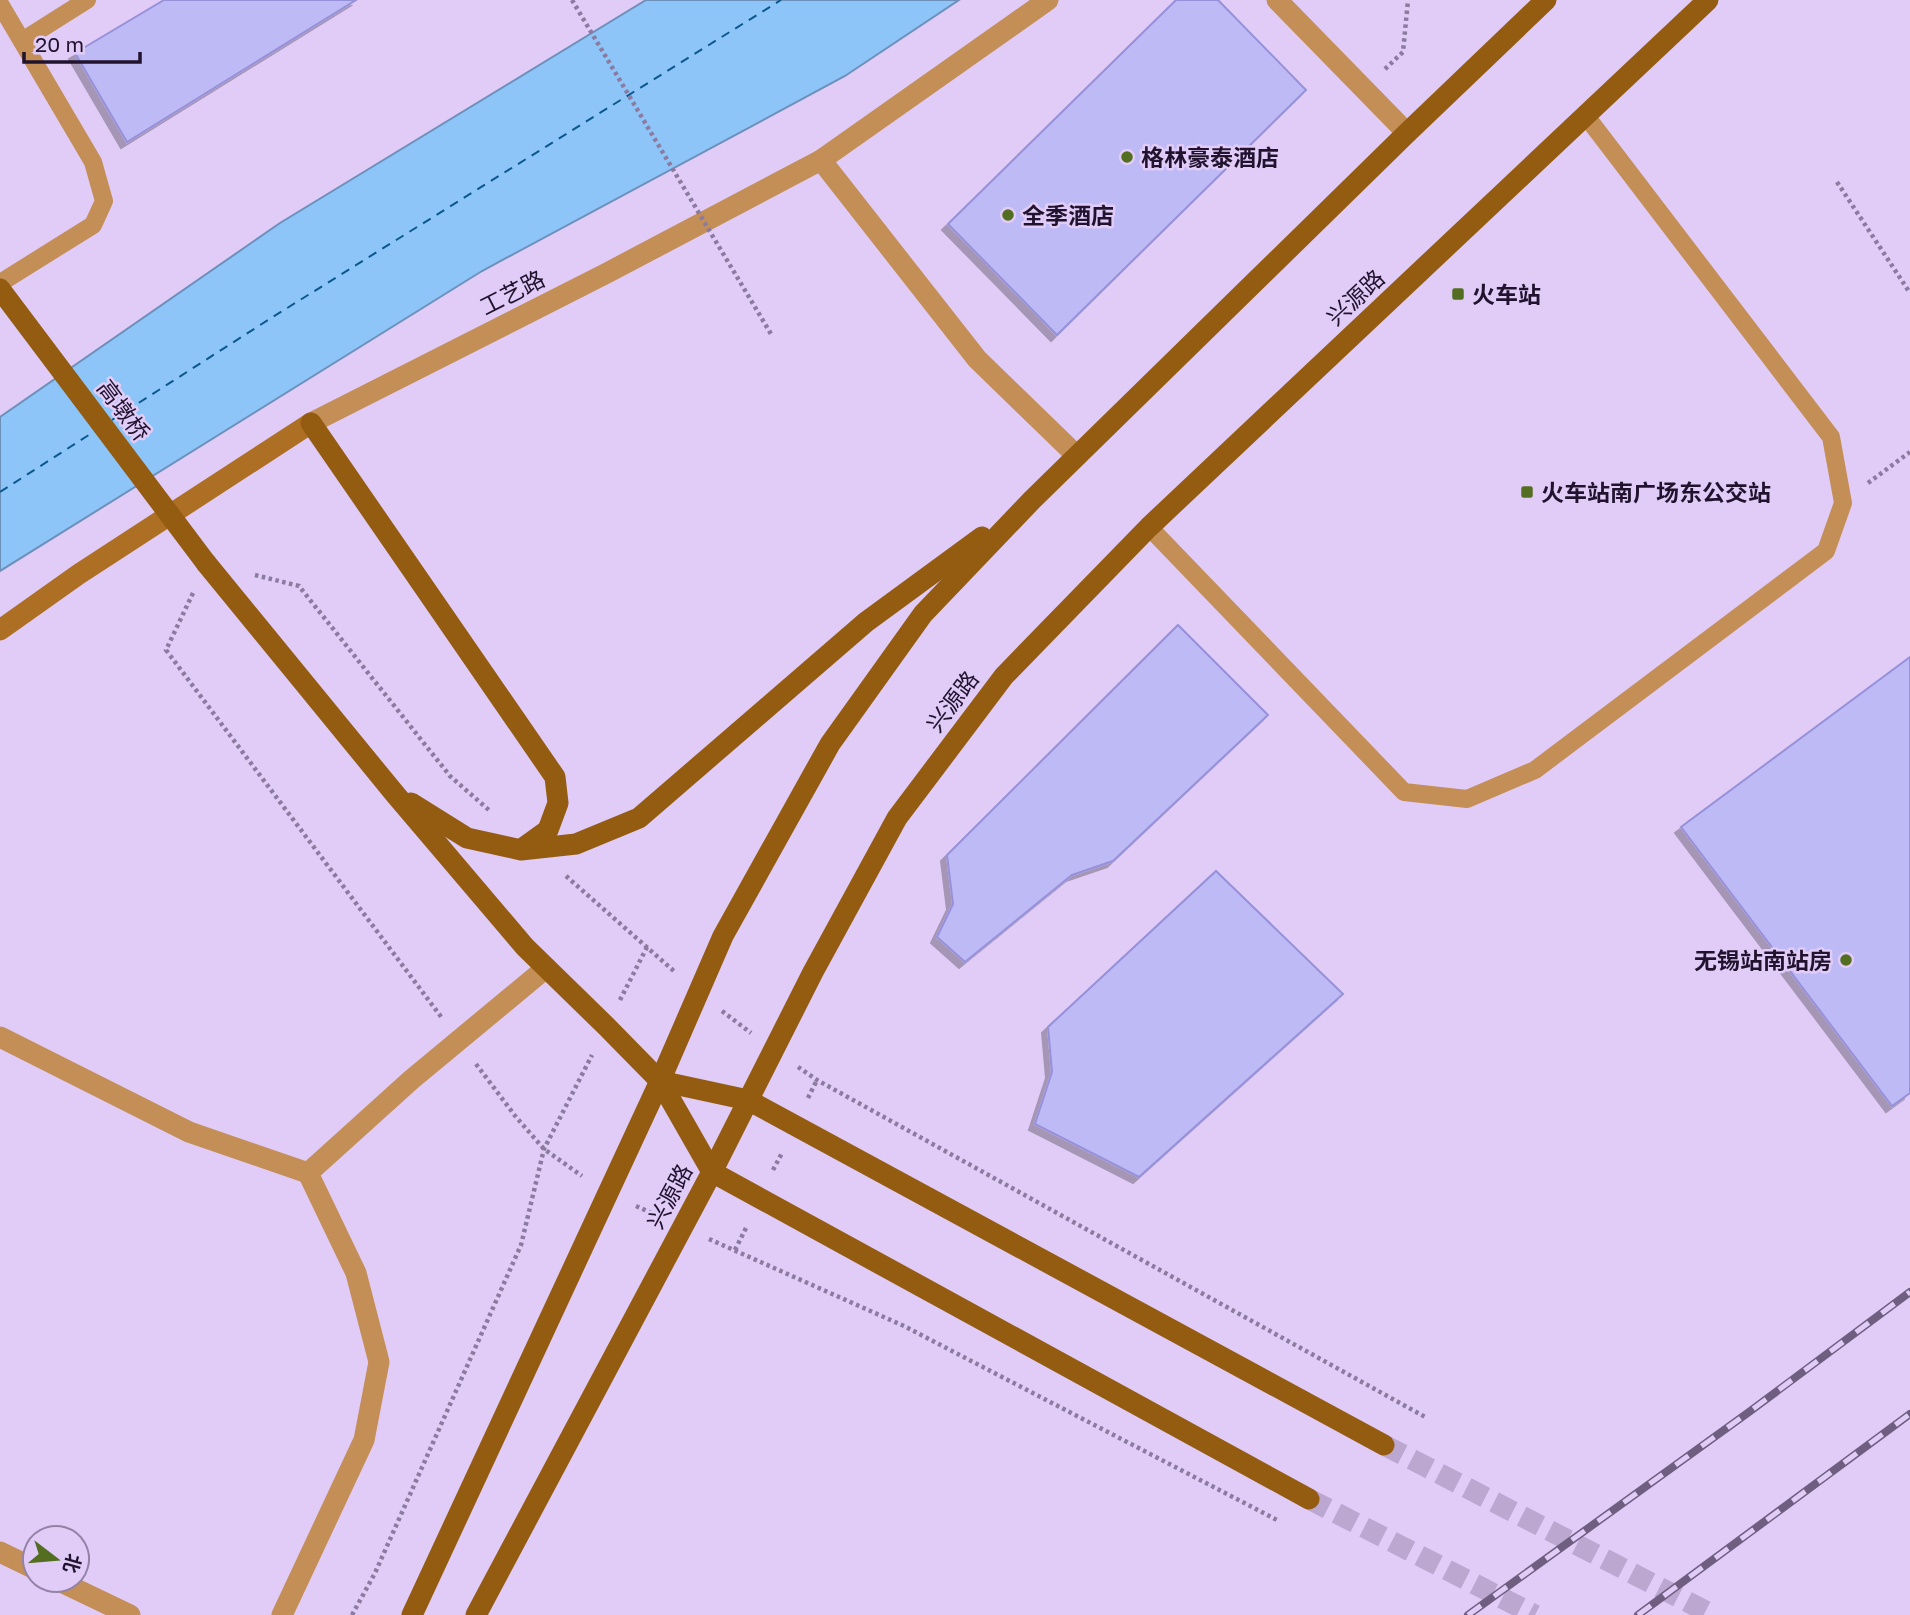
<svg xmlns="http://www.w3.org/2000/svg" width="1910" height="1615" font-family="'Golos Text','Noto Sans SC',sans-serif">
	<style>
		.water { fill: #8dc5f8; stroke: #6d90bb; stroke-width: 2 }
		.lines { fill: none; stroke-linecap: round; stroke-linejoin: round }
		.ferry { stroke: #0b588d; stroke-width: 2; stroke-dasharray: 9 7; stroke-linecap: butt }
		.building { fill: #bdbaf6; stroke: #9691d9; stroke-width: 2; filter: url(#shadow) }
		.primary-tunnel { stroke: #bba7d0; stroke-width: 21; stroke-dasharray: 21 10; stroke-linecap: butt }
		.path { stroke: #8c7a9f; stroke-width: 4.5; stroke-dasharray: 3.5 3.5; stroke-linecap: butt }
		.lane { stroke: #c48f57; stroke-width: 18 }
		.street { stroke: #c48f57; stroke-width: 21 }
		.secondary { stroke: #ad6f23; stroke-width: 21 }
		.primary { stroke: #945c11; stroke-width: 21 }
		.rail-casing { stroke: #6f5e80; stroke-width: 8 }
		.rail { stroke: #e1ccf8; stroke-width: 5; stroke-dasharray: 16; stroke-linecap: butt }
		.path-bridge { stroke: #8c7a9f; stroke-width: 4.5; stroke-dasharray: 3.5 3.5; stroke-linecap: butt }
		.primary-bridge { stroke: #945c11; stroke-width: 21 }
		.poi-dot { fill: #536e21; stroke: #e1ccf8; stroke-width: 2.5 }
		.labels { text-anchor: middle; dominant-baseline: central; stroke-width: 5; stroke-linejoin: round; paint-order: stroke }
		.poi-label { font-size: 23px; font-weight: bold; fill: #21132e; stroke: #e1ccf8; text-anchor: start }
		.street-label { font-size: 23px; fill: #21132e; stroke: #e1ccf8 }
	</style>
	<defs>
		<filter id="shadow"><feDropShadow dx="-6" dy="6" stdDeviation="0" flood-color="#0004"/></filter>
	</defs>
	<rect width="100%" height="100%" fill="#e1ccf8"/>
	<polygon class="water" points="646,0 959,0 845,76 482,271 0,571 0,417 280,223"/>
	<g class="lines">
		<g class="ferry">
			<polyline points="112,420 268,320 781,0"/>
			<polyline points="0,492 95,431"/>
		</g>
	</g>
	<g class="building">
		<polygon points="164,0 356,0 127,142 75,53"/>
		<polygon points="1176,0 1218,0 1306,90 1057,335 948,224"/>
		<polygon points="1178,625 1268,715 1113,861 1072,875 965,962 937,937 953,904 947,855"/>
		<polygon points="1910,657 1910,1093 1892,1106 1681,827"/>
		<polygon points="1216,871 1343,994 1139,1177 1035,1124 1052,1072 1048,1027"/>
	</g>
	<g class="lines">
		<g class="primary-tunnel">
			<polyline points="1384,1445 1713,1615"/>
			<polyline points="1309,1499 1535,1615"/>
		</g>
		<g class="path">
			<polyline points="1385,69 1403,52 1408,0"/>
			<polyline points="1837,182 1910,293"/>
			<polyline points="1868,483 1910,452"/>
			<polyline points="255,575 299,586 450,776 490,811"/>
			<polyline points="193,593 166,650 442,1018"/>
			<polyline points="566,876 675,972"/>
			<polyline points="620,1000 647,947"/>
			<polyline points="722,1011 751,1033"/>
			<polyline points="476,1064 516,1117 544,1149 582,1176"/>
			<polyline points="798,1067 817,1080 1427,1418"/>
			<polyline points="808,1098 817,1080"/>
			<polyline points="773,1170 782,1153"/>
			<polyline points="636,1206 656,1215"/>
			<polyline points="709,1239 904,1326 1279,1521"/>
			<polyline points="735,1250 747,1226"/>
			<polyline points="352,1615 375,1573 521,1245 544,1149 592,1055"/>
		</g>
		<g class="lane">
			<polyline points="0,4 93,162 104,201 93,225 0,283"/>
			<polyline points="22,41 87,0"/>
			<polyline points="1149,527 1404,792 1467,799 1535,770 1826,551 1843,503 1831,437 1586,116"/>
		</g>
		<g class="street">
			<polyline points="1277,0 1407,133"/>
			<polyline points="821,160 977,359 1077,456"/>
			<polyline points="311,423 607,273 821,160 1048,0"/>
			<polyline points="0,1037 189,1132 308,1173 411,1080 546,968"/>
			<polyline points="0,1552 35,1569"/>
			<polyline points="57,1580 130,1615"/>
			<polyline points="282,1615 364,1440 379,1362 356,1273 308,1173"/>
		</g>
		<polyline class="secondary" points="0,630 79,574 311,423"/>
		<g class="primary">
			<polyline points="311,423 555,777 558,803 548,830 523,848"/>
			<polyline points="206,563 395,794 525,947 606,1026 660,1081 712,1172 1309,1499"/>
			<polyline points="411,803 467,838 521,850 576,844 639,818 866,622 982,537"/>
			<polyline points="660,1081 748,1100 1384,1445"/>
			<polyline points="412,1615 660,1081 723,936 830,744 923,614 1032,500 1407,133 1546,0"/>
			<polyline points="476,1615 712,1172 813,972 897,818 1004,676 1149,527 1708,0"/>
		</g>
		<defs>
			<g id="rail">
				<polyline points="1468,1615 1749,1412 1910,1292"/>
				<polyline points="1638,1615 1910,1414"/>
			</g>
		</defs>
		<use href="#rail" class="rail-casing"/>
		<use href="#rail" class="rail"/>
		<polyline class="path-bridge" points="572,0 771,334"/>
		<polyline class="primary-bridge" points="0,289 206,563"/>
	</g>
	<g class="poi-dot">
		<circle cx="1127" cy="157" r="7"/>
		<circle cx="1008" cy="215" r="7"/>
		<rect x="1451" y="287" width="14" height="14" rx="3.5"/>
		<rect x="1520" y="485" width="14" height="14" rx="3.5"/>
		<circle cx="1846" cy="960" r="7"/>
	</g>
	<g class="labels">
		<g class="poi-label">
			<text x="1141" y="157">格林豪泰酒店</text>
			<text x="1022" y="215">全季酒店</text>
			<text x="1472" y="294">火车站</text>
			<text x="1541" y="492">火车站南广场东公交站</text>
			<text x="1832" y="960" text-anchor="end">无锡站南站房</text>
		</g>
		<g class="street-label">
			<text transform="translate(512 292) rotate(-27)">工艺路</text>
			<text transform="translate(1355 297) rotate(-43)">兴源路</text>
			<text transform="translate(124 410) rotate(53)">高墩桥</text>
			<text transform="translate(952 701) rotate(-53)">兴源路</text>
			<text transform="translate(669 1196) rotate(-62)">兴源路</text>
		</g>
	</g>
	<g transform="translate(56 1559) rotate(106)"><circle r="33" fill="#e1ccf8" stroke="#9482a7" stroke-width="2"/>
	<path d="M0-5L12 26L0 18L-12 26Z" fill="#536e21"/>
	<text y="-10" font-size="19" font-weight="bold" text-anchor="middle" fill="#21132e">北</text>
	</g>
	<path d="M24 52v10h116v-10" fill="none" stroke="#21132e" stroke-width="3.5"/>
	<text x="35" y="52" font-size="21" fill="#21132e" stroke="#e1ccf8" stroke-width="5" paint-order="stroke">20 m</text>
</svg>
